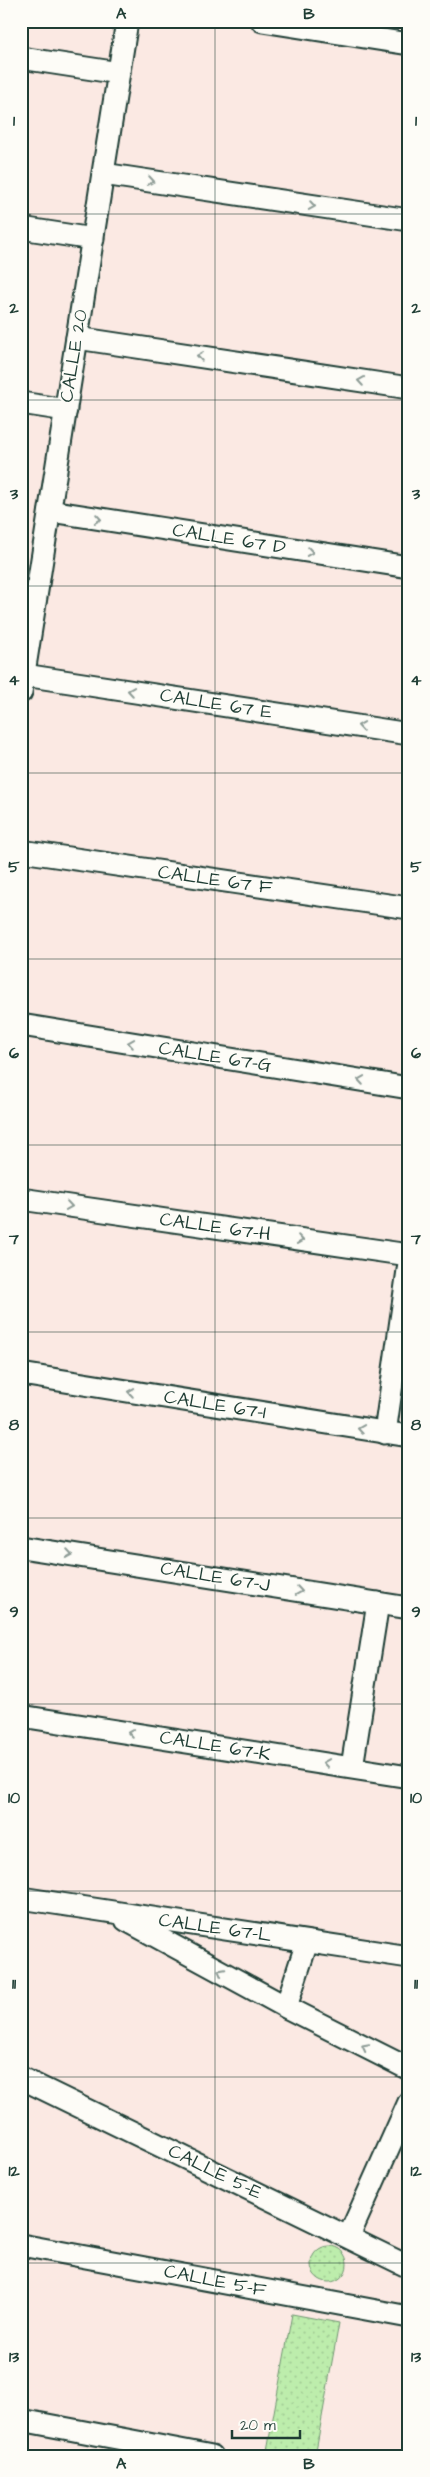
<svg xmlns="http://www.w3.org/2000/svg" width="430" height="2477" font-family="'Architects Daughter',sans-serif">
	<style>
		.park { fill: url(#park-dots); stroke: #6e9570 }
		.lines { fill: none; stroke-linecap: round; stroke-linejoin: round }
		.street-casing { stroke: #1f3d34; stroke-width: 25 }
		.street { stroke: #fdfcf7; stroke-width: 21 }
		.oneway { stroke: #8e9c96 }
		.grid { fill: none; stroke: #1f3d34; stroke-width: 1; stroke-opacity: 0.55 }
		.labels { text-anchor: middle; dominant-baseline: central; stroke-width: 4; stroke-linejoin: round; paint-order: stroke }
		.street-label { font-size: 19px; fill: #1f3d34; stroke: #fdfcf7 }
		.neatline { fill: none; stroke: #1f3d34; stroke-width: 2 }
		.grid-label { font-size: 16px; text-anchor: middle; font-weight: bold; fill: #1f3d34 }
	</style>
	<defs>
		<pattern id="park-dots" width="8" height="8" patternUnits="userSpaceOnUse" patternTransform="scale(1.25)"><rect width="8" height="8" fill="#bdedac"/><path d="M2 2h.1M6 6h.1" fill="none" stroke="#a2cc95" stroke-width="1.8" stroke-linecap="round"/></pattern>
	</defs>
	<rect width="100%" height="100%" fill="#fbe9e3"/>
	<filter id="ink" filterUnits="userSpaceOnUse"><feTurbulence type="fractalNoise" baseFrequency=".02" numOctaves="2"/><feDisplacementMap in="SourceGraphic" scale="10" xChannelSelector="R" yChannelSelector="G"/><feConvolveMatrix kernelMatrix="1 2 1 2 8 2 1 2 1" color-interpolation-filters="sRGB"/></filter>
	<g filter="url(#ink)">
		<g class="park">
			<circle cx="329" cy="2264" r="18"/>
			<polygon points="292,2314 339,2323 315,2456 266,2456"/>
		</g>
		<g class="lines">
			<defs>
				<g id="street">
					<polyline points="262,21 409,44"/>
					<polyline points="21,58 119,73"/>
					<polyline points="103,174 409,220"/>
					<polyline points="21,228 93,239"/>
					<polyline points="77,338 409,388"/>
					<polyline points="21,403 66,410"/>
					<polyline points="50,511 409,567"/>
					<polyline points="24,675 409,734"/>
					<polyline points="21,692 127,21"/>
					<polyline points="21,851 409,908"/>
					<polyline points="21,1025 409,1088"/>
					<polyline points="21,1199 409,1255"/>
					<polyline points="21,1374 409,1436"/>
					<polyline points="385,1433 409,1263"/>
					<polyline points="21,1547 409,1608"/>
					<polyline points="21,1716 409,1777"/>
					<polyline points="352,1767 378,1603"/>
					<polyline points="21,1898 409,1957"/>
					<polyline points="126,1920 286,2007 409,2069"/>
					<polyline points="286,2007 307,1942"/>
					<polyline points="21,2078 409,2267"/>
					<polyline points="349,2236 409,2102"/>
					<polyline points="21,2245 409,2317"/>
					<polyline points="21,2420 212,2456"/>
				</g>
			</defs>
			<use href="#street" class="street-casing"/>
			<use href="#street" class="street"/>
		</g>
		<defs><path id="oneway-chevron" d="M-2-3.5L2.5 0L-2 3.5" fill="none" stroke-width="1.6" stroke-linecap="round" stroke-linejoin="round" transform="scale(1.25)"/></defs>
		<g class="oneway">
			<use href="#oneway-chevron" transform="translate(151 181) rotate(9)"/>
			<use href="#oneway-chevron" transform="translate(312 206) rotate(9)"/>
			<use href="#oneway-chevron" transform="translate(200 356) rotate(-171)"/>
			<use href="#oneway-chevron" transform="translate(361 381) rotate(-171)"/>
			<use href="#oneway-chevron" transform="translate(98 519) rotate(9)"/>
			<use href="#oneway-chevron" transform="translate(310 552) rotate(9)"/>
			<use href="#oneway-chevron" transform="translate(131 691) rotate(-171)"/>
			<use href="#oneway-chevron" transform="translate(361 726) rotate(-171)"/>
			<use href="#oneway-chevron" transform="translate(131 1043) rotate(-171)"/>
			<use href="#oneway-chevron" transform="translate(361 1080) rotate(-171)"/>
			<use href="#oneway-chevron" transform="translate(69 1206) rotate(8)"/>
			<use href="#oneway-chevron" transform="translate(300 1240) rotate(8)"/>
			<use href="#oneway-chevron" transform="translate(131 1392) rotate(-171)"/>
			<use href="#oneway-chevron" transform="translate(361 1429) rotate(-171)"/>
			<use href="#oneway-chevron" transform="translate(69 1554) rotate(9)"/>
			<use href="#oneway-chevron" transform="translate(299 1591) rotate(9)"/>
			<use href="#oneway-chevron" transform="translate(131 1733) rotate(-171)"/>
			<use href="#oneway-chevron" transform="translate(326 1763) rotate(-171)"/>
			<use href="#oneway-chevron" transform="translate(221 1972) rotate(-152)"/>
			<use href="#oneway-chevron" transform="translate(365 2047) rotate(-153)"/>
		</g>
	</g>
	<path class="grid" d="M215,21V2456M21,214H409M21,400H409M21,586H409M21,773H409M21,959H409M21,1145H409M21,1332H409M21,1518H409M21,1704H409M21,1891H409M21,2077H409M21,2263H409"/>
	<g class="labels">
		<g class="street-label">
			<text transform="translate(74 356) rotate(-81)">CALLE 20</text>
			<text transform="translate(229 539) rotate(9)">CALLE 67 D</text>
			<text transform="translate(216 704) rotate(9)">CALLE 67 E</text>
			<text transform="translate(215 880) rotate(8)">CALLE 67 F</text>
			<text transform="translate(215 1057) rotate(9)">CALLE 67-G</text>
			<text transform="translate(215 1227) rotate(8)">CALLE 67-H</text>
			<text transform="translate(215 1405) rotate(9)">CALLE 67-I</text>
			<text transform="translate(215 1577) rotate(9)">CALLE 67-J</text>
			<text transform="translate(215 1746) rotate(9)">CALLE 67-K</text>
			<text transform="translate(215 1928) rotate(8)">CALLE 67-L</text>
			<text transform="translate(215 2172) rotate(26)">CALLE 5-E</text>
			<text transform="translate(215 2281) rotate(11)">CALLE 5-F</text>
		</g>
	</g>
	<rect width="430" height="2477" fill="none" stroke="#fdfcf7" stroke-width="55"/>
	<path d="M232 2430v8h68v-8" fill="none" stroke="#1f3d34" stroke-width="2.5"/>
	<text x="240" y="2430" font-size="15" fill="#1f3d34" stroke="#fdfcf7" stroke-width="4" paint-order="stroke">20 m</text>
	<rect x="28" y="28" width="374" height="2422" class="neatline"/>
	<g class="grid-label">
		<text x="121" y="19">A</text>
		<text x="309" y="19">B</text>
		<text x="14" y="126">1</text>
		<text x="416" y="126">1</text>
		<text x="14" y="313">2</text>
		<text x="416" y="313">2</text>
		<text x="14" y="499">3</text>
		<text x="416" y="499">3</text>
		<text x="14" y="685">4</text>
		<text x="416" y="685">4</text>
		<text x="14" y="872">5</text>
		<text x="416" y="872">5</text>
		<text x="14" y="1058">6</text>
		<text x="416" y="1058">6</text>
		<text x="14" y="1244">7</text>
		<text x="416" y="1244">7</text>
		<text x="14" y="1430">8</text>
		<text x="416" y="1430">8</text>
		<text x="14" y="1617">9</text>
		<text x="416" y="1617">9</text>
		<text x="14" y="1803">10</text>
		<text x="416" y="1803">10</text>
		<text x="14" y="1989">11</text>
		<text x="416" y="1989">11</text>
		<text x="14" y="2176">12</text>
		<text x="416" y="2176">12</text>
		<text x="14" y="2362">13</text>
		<text x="416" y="2362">13</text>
		<text x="121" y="2469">A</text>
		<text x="309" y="2469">B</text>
	</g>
</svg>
